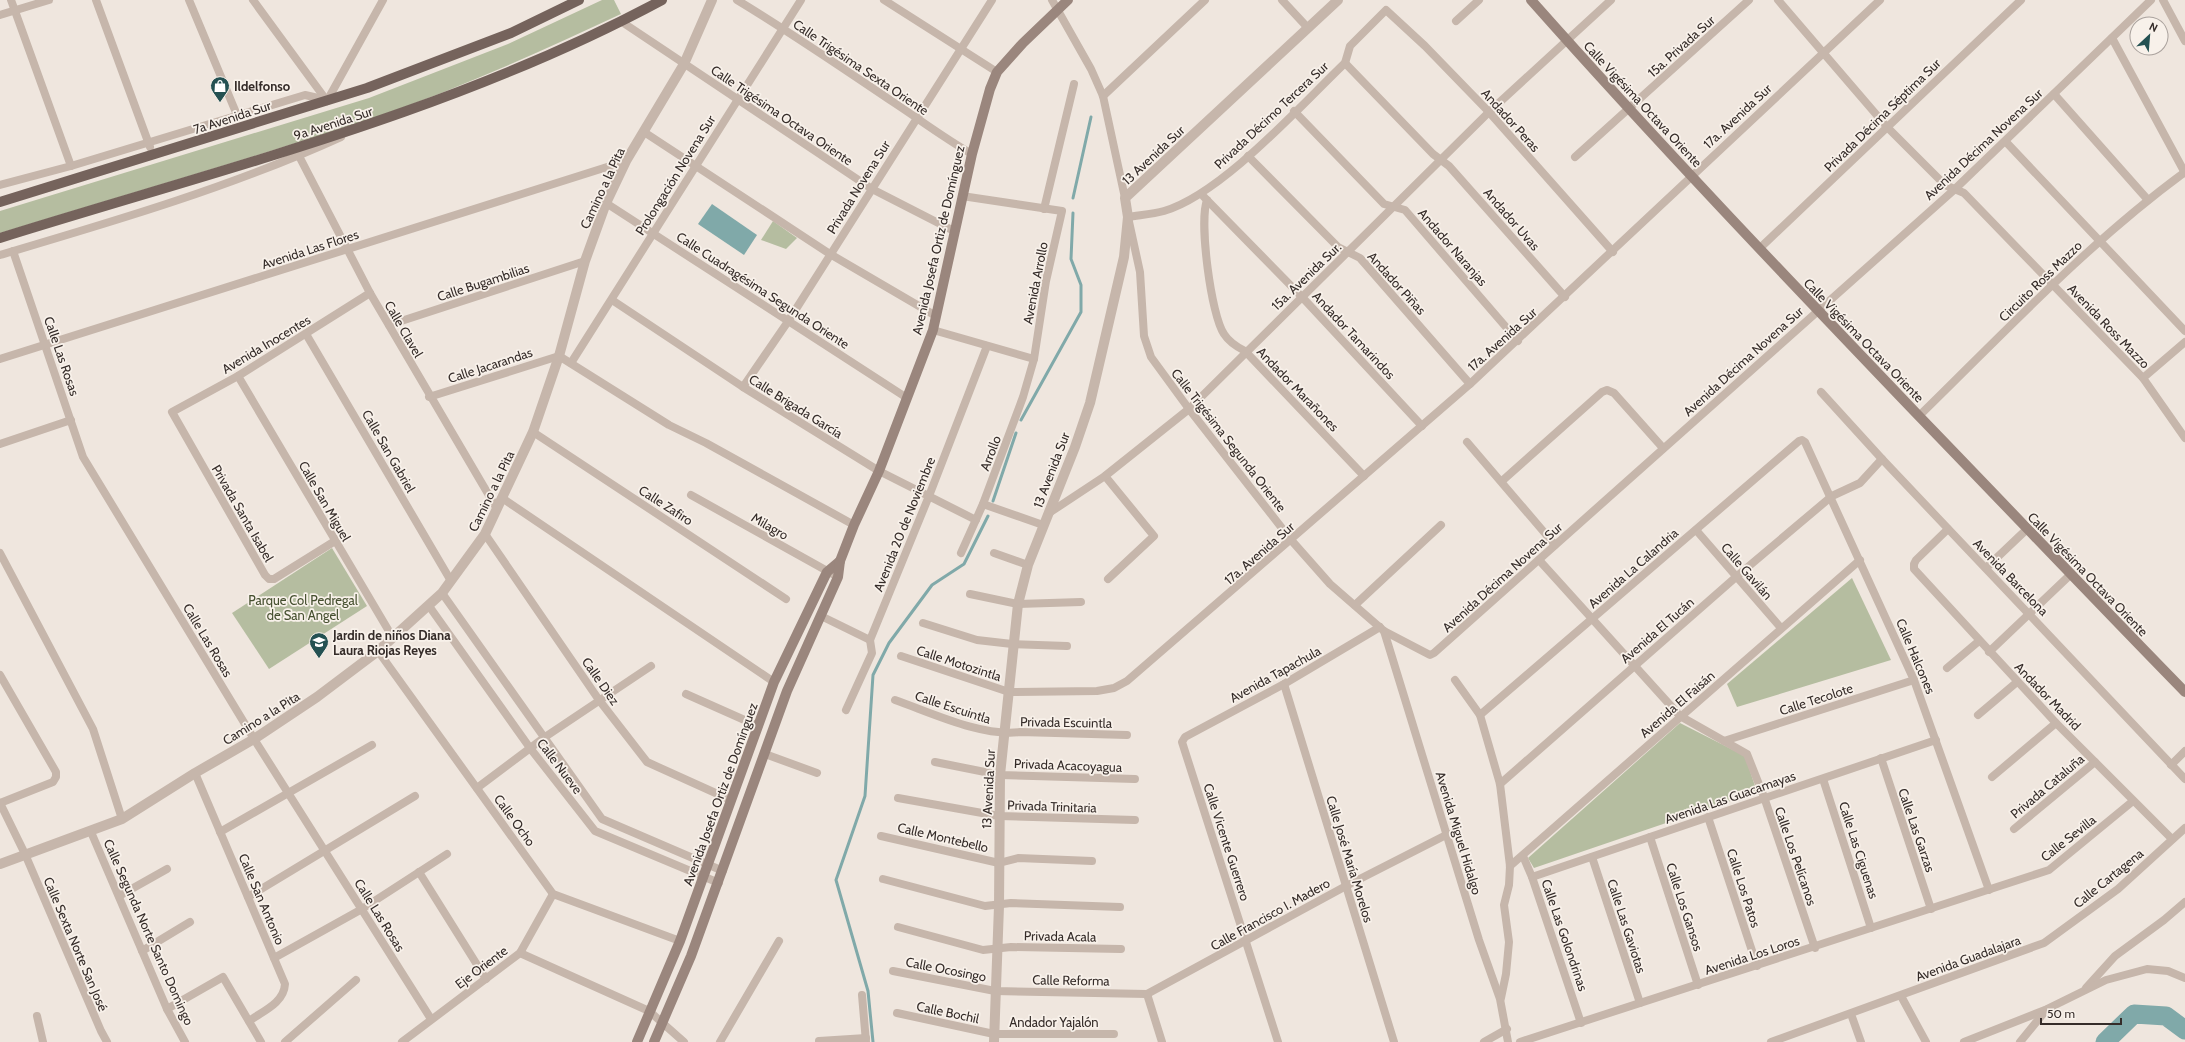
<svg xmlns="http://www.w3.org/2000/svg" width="2185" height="1042" font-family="Cabin,sans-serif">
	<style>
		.green { fill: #b5bda0 }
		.water { fill: #80a9a9 }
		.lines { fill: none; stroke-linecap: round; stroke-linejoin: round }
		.stream { stroke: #80a9a9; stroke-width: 3 }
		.river { stroke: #80a9a9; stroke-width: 19 }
		.minor { stroke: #c6b6ab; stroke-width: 8 }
		.tertiary { stroke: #c6b6ab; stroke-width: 10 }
		.secondary { stroke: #9a867d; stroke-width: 10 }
		.primary { stroke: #75635c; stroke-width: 10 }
		.labels { text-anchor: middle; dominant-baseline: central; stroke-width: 3.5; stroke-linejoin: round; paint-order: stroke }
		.street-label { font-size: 13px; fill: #352c29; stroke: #f8f1ea }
		.poi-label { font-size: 13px; font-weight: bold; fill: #352c29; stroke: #f8f1ea; text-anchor: start }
		.park-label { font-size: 13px; fill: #465030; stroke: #f8f1ea }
	</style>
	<rect width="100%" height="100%" fill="#efe6de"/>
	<g class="green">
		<path d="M602,0H614L621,14C540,52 458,89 373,118C250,159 125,195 0,233V211L369,98L508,44Z"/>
		<polygon points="773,221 797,238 786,249 761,240"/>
		<polygon points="332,548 367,606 269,669 232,613"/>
		<polygon points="1852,578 1891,660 1737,707 1727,684"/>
		<polygon points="1680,723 1745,756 1757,792 1534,868 1528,858"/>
	</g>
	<polygon class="water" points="712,204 757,235 744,255 698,224"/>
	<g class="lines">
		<g class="stream">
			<polyline points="1073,198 1091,117"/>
			<polyline points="1021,420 1081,312 1081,285 1071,259 1073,213"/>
			<polyline points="993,501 1016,433"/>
			<polyline points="873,1042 868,991 836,880 865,796 873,675 889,643 932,585 964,564 988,516"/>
		</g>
		<polyline class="river" points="2105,1042 2134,1014 2166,1016 2185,1030"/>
		<g class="minor">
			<polyline points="11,0 71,166"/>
			<polyline points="96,0 150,147"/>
			<polyline points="189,0 237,115"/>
			<polyline points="253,0 327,101"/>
			<path d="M737,0C790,32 841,67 893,102C919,119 944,138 972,154"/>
			<polyline points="884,0 997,72"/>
			<polyline points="1052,0 1091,69 1103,96 1125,198"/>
			<polyline points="1282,0 1308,28"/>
			<polyline points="1778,0 1887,127 1945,185 1964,193 2143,378 2185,438"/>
			<polyline points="2163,0 2185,41"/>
			<polyline points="0,15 49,0"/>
			<polyline points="1456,21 1479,0"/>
			<polyline points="622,22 872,189 954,231"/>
			<polyline points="2112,38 2185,173"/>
			<polyline points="1345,63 1433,154 1449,166 1565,297"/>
			<polyline points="2054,94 2148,200"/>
			<polyline points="1103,96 1205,0"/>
			<polyline points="327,101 383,0"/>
			<polyline points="1294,111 1384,204 1405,210 1518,341"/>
			<polyline points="644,132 830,254 936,316"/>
			<polyline points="2006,142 2185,331"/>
			<polyline points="299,156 370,293 497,509"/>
			<polyline points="1248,156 1338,247 1360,258 1470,384"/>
			<polyline points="1575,157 1749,0"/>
			<polyline points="0,185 71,166 305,95 327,100"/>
			<polyline points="1204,197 1302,297 1422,426"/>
			<path d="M1207,200C1199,222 1211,315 1224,334C1229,342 1237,347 1245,351L1364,476"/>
			<polyline points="606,203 907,398"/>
			<polyline points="1044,209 1074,84"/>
			<polyline points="1760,248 2021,0"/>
			<polyline points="13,251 83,457 254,739 431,1019"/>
			<path d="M1613,252L1489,112L1425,46L1386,10L1350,46L1345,63C1300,106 1222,194 1164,211C1153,214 1140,215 1128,217L1140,272L1144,336L1151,357L1189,409L1292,541L1330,584L1384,631L1430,655L1434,653L1955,189L2151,0"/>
			<path d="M0,255C115,221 231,187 341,137"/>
			<polyline points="612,300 743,387 879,471 976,520"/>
			<polyline points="389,325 585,261"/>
			<polyline points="933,330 1034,359"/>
			<polyline points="306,334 451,581"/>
			<polyline points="0,359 626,161"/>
			<polyline points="571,363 801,0"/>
			<polyline points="238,376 393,638"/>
			<polyline points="2143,378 2185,342"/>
			<polyline points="743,387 789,320 992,0"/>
			<polyline points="1821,392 1882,459 2185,779"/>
			<polyline points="429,397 559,356 669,425 706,443 854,525"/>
			<path d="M1919,416C2005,332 2088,243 2185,172"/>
			<polyline points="533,432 786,599"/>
			<polyline points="1467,442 1555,545"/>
			<polyline points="0,444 71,420"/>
			<polyline points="1105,476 1154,536 1108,579"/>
			<polyline points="1502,481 1602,392 1607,390 1614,393 1663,448"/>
			<polyline points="691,495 838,577"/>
			<polyline points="502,498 774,682"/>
			<polyline points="983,504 1043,525"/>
			<polyline points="1049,513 1105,476 1189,409 1489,112 1611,0"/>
			<polyline points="1948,529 1916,560 1914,564 1914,569 2056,723 2172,839"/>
			<polyline points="1696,530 1781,628"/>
			<polyline points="485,534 599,700 647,762 731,800"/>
			<polyline points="335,541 274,579 269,579 265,575 172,412 238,376 370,293"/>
			<polyline points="0,553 93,729 122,819"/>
			<polyline points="961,553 983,504 1023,397 1034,359 1046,281 1062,211 962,196"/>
			<polyline points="994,553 1028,565"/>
			<polyline points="1539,560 1680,716 1747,754 1764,797 1815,948"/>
			<polyline points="1986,568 2026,530"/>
			<polyline points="442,593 602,819 723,871"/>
			<polyline points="970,594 1018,604 1081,602"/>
			<polyline points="1355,605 1441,525"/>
			<polyline points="429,606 530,748 595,831 719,883"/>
			<polyline points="821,616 870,640"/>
			<polyline points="923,623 977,640 1012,644 1067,646"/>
			<polyline points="1384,631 1479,940 1500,999 1508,1042"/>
			<polyline points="378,651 553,894 680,941"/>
			<polyline points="1989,652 2070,575"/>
			<polyline points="901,656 1009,692 1097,691 1114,688 1127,681 1470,384 1880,0"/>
			<polyline points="1947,668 1979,641"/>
			<polyline points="0,675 56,772 56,777 53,782 0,803"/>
			<polyline points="1455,680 1480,715 1500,784 1510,866 1509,885 1504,905 1509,942 1506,974 1501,998"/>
			<polyline points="1284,684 1394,1042"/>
			<polyline points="686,694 758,726"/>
			<path d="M895,700C932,713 982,737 1020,732L1127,735"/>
			<polyline points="846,710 872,653 870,640 929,496 987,346"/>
			<polyline points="1480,715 1799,441 1802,440 1805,442 1914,680 1989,890"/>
			<polyline points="1978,715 2017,682"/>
			<polyline points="1724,741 1914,680"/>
			<polyline points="765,754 817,773"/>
			<polyline points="1881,758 1931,909"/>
			<polyline points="935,762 1000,775 1135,779"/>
			<polyline points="2171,765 2185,751"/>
			<path d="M195,773L285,984C284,1003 263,1011 249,1021"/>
			<polyline points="1992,777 2056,723"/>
			<polyline points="1823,779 1871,928"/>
			<polyline points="1500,784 1736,577 1832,496 1860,483 1882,459"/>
			<polyline points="477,788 545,737 651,666"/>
			<polyline points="898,798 999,816 1135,820"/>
			<polyline points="0,803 25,854 101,1031 107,1042"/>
			<polyline points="1708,817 1757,966"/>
			<polyline points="2014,829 2095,762"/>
			<polyline points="91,832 167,1009 185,1042"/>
			<polyline points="220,832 372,745"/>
			<polyline points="881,836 999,863 1018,858 1092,861"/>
			<polyline points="1650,837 1698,985"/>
			<polyline points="1523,856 1532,877 1581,1023"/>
			<polyline points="1592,857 1640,1003"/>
			<polyline points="1510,866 1860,560"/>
			<polyline points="419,872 486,979"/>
			<polyline points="1532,877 1936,740"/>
			<polyline points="883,879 985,906 1011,903 1120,907"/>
			<polyline points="119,896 167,869"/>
			<polyline points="248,897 415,796"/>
			<polyline points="898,927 983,950 1011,947 1121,949"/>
			<polyline points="142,951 190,922"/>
			<polyline points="520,953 649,1011 684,1042"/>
			<polyline points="274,958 362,909 447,854"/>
			<polyline points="893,971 995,991 1147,994 1346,886 1448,834"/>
			<polyline points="2086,988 2115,956 2164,920 2185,902"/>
			<polyline points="1147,994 1162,1042"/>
			<polyline points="862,995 866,1042"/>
			<polyline points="1901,996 1926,1042"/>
			<polyline points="167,1009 223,977 261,1042"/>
			<polyline points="897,1013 994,1034 1114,1034"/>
			<polyline points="1851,1014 1861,1042"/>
			<polyline points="37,1016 43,1042"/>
			<polyline points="819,1041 866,1038"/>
			<polyline points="285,1042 356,980"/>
			<polyline points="402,1042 520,953 553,894"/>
			<polyline points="720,1042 779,941"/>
			<polyline points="1278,1042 1182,742 1185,737 1284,684 1380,627"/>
			<polyline points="1484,1042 1507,1029"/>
			<polyline points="1520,1042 2049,870 2133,801"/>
			<polyline points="1771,1042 2044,943 2118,889 2185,828"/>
			<polyline points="1964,1042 2045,1010"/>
			<polyline points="2020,1042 2047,1009 2106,980 2147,969 2168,971 2185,978"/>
		</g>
		<g class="tertiary">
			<polyline points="0,864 122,819 195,773 254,739 317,697 378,651 442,593 485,534 533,432 559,356 585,261 606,203 626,161 684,64 712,0"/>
			<polyline points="994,1042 999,906 1000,775 1018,604 1028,565 1075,447 1090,403 1124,257 1128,217 1125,198 1338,0"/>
		</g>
		<g class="secondary">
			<path d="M1531,0C1656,141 1786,277 1916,413C2006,506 2095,600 2185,692"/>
			<polyline points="637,1042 680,941 774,682 827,572 840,561"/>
			<polyline points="654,1042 691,956 787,691 838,577 840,561 854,525 879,471 933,330 972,154 990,89 997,72 1023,43 1068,0"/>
		</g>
		<g class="primary">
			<polyline points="0,202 367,88 511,33 579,0"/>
			<path d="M0,238C224,168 454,112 662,0"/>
		</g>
	</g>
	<defs>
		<symbol id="shop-pin" viewBox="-11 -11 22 30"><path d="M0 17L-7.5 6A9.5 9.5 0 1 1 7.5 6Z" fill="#245152" stroke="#f8f1ea"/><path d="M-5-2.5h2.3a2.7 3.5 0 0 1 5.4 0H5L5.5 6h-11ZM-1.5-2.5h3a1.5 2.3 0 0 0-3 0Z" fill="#fff"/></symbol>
		<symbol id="school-pin" viewBox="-11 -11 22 30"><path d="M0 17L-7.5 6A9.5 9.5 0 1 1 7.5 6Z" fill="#245152" stroke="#f8f1ea"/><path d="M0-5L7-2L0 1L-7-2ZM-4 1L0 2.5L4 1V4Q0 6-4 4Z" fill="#fff"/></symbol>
	</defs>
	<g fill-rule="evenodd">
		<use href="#shop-pin" x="209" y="75" width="22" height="30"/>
		<use href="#school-pin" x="308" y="631" width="22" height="30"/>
	</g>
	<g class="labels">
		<g class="street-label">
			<text transform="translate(1681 46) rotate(-42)">15a. Privada Sur</text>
			<text transform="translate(861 67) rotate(34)">Calle Trigésima Sexta Oriente</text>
			<text transform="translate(1643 104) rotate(47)">Calle Vigésima Octava Oriente</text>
			<text transform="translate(782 115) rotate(34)">Calle Trigésima Octava Oriente</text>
			<text transform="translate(1271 115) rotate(-43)">Privada Décimo Tercera Sur</text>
			<text transform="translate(1882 115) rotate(-44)">Privada Décima Séptima Sur</text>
			<text transform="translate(1737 116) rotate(-43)">17a. Avenida Sur</text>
			<text transform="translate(232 117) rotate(-18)">7a Avenida Sur</text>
			<text transform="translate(1511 120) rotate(48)">Andador Peras</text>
			<text transform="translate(333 123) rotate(-18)">9a Avenida Sur</text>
			<text transform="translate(1983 144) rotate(-43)">Avenida Décima Novena Sur</text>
			<text transform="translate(1153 155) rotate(-43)">13 Avenida Sur</text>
			<text transform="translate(675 175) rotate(-58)">Prolongación Novena Sur</text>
			<text transform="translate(858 187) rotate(-58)">Privada Novena Sur</text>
			<text transform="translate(602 188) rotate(-65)">Camino a la Pita</text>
			<text transform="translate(1512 219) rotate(49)">Andador Uvas</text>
			<text transform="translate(938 240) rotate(-77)">Avenida Josefa Ortiz de Domínguez</text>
			<text transform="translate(1453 247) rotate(49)">Andador Naranjas</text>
			<text transform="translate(310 249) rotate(-18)">Avenida Las Flores</text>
			<text transform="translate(1306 276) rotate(-44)">15a. Avenida Sur.</text>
			<text transform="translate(2040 281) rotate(-44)">Circuito Ross Mazzo</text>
			<text transform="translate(483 282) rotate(-18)">Calle Bugambilias</text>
			<text transform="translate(1035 283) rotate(-79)">Avenida Arrollo</text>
			<text transform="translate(1397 283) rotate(48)">Andador Piñas</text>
			<text transform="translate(763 290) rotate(33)">Calle Cuadragésima Segunda Oriente</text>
			<text transform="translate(2109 326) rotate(46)">Avenida Ross Mazzo</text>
			<text transform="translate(404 329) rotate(60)">Calle Clavel</text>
			<text transform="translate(1354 335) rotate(47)">Andador Tamarindos</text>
			<text transform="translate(1502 339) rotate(-42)">17a. Avenida Sur</text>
			<text transform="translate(1864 340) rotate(46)">Calle Vigésima Octava Oriente</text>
			<text transform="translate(266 344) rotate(-31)">Avenida Inocentes</text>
			<text transform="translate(62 356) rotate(71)">Calle Las Rosas</text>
			<text transform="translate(1743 361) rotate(-42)">Avenida Décima Novena Sur</text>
			<text transform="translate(490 365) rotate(-18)">Calle Jacarandas</text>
			<text transform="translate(1298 389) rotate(46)">Andador Marañones</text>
			<text transform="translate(796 406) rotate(32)">Calle Brigada García</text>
			<text transform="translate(1229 440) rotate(52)">Calle Trigésima Segunda Oriente</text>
			<text transform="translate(389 451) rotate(60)">Calle San Gabriel</text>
			<text transform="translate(990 453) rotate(-69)">Arrollo</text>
			<text transform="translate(1051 470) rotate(-69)">13 Avenida Sur</text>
			<text transform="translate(491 491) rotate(-64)">Camino a la Pita</text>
			<text transform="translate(325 501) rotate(60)">Calle San Miguel</text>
			<text transform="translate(666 505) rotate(33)">Calle Zafiro</text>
			<text transform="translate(243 513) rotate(60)">Privada Santa Isabel</text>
			<text transform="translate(904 524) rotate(-68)">Avenida 20 de Noviembre</text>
			<text transform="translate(770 526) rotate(30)">Milagro</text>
			<text transform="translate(1259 553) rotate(-41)">17a. Avenida Sur</text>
			<text transform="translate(1633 568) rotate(-41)">Avenida La Calandria</text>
			<text transform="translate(1747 571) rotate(49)">Calle Gavilán</text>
			<text transform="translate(2088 574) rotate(46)">Calle Vigésima Octava Oriente</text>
			<text transform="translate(1502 577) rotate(-42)">Avenida Décima Novena Sur</text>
			<text transform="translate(2011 577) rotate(46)">Avenida Barcelona</text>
			<text transform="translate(1657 630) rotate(-41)">Avenida El Tucán</text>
			<text transform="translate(208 640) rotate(59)">Calle Las Rosas</text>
			<text transform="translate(1916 656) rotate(67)">Calle Halcones</text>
			<text transform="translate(959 663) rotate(18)">Calle Motozintla</text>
			<text transform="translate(1275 674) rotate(-29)">Avenida Tapachula</text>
			<text transform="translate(601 681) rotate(55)">Calle Diez</text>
			<text transform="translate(2048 696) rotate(46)">Andador Madrid</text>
			<text transform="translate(1816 699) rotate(-18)">Calle Tecolote</text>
			<text transform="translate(1677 704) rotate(-41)">Avenida El Faisán</text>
			<text transform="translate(953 707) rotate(18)">Calle Escuintla</text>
			<text transform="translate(261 718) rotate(-32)">Camino a la Pita</text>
			<text transform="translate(1066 722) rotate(1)">Privada Escuintla</text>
			<text transform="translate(1068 765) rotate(2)">Privada Acacoyagua</text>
			<text transform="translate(560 766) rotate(53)">Calle Nueve</text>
			<text transform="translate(2047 786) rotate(-40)">Privada Cataluña</text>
			<text transform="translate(988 789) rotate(-87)">13 Avenida Sur</text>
			<text transform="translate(720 794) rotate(-70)">Avenida Josefa Ortiz de Domínguez</text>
			<text transform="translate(1730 797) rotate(-19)">Avenida Las Guacamayas</text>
			<text transform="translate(1052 806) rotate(2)">Privada Trinitaria</text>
			<text transform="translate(515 820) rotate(54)">Calle Ocho</text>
			<text transform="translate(1917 830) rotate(71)">Calle Las Garzas</text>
			<text transform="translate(1459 833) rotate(73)">Avenida Miguel Hidalgo</text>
			<text transform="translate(943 837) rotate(13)">Calle Montebello</text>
			<text transform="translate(2068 838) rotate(-38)">Calle Sevilla</text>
			<text transform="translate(1227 842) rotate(72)">Calle Vicente Guerrero</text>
			<text transform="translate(1859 850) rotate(72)">Calle Las Ciguenas</text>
			<text transform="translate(1796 856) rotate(71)">Calle Los Pelícanos</text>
			<text transform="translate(1350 859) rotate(73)">Calle José María Morelos</text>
			<text transform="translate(2108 878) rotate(-39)">Calle Cartagena</text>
			<text transform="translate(1744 888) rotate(72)">Calle Los Patos</text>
			<text transform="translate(262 899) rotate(67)">Calle San Antonio</text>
			<text transform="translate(1685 907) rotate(72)">Calle Los Gansos</text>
			<text transform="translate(1270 914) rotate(-29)">Calle Francisco I. Madero</text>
			<text transform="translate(380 915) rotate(58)">Calle Las Rosas</text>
			<text transform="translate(1627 926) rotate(72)">Calle Las Gaviotas</text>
			<text transform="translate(149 932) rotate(66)">Calle Segunda Norte Santo Domingo</text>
			<text transform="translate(1565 935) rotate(71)">Calle Las Golondrinas</text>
			<text transform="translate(1060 936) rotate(1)">Privada Acala</text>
			<text transform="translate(76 944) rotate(67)">Calle Sexta Norte San José</text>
			<text transform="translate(1752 955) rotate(-18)">Avenida Los Loros</text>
			<text transform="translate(1968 958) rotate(-20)">Avenida Guadalajara</text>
			<text transform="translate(481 967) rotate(-37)">Eje Oriente</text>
			<text transform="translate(946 969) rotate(11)">Calle Ocosingo</text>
			<text transform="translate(1071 980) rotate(1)">Calle Reforma</text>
			<text transform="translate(948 1012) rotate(12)">Calle Bochil</text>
			<text x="1054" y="1022">Andador Yajalón</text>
		</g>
		<g class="poi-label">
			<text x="234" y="86">Ildelfonso</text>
			<text x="333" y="635">Jardin de niños Diana<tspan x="333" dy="15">Laura Riojas Reyes</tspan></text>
		</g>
		<g class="park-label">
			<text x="303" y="600">Parque Col Pedregal<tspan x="303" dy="15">de San Angel</tspan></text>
		</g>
	</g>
	<g transform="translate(2149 36) rotate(26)"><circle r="19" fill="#f8f1ea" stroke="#aaa29d"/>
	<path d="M0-3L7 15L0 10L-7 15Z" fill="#245152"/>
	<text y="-6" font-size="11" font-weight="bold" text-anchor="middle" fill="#352c29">N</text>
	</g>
	<path d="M2041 1018v6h80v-6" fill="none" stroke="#352c29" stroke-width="2"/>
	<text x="2047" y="1018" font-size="12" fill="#352c29" stroke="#f8f1ea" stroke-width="3" paint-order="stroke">50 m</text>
</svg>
